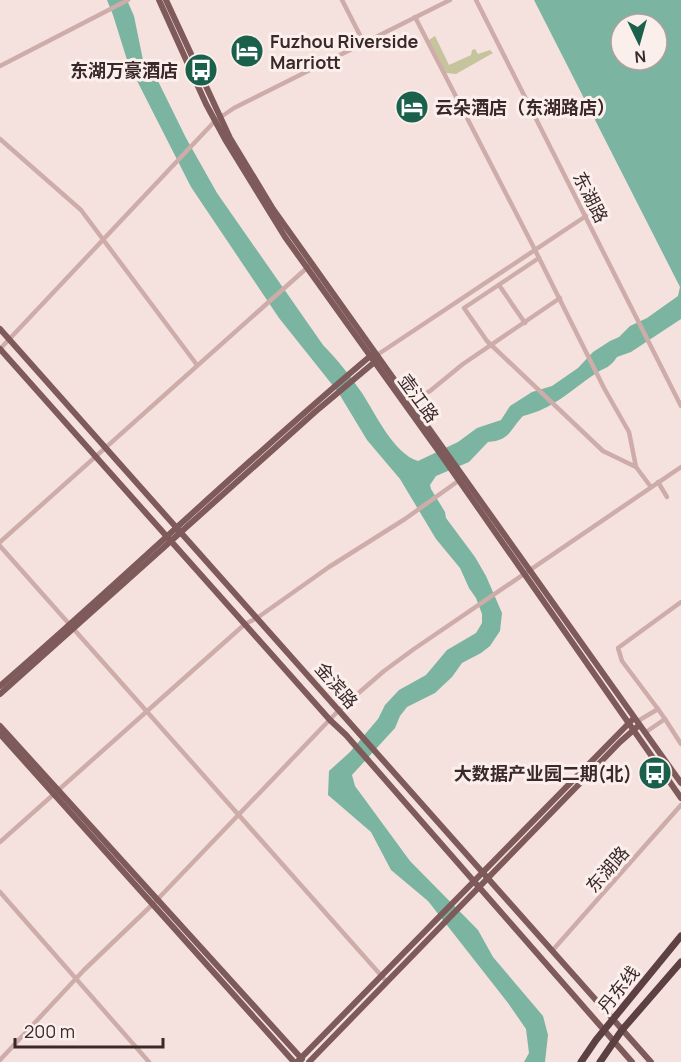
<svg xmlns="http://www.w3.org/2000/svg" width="681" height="1062" font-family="Manrope,'Noto Sans SC',sans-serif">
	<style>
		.green { fill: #c5c49d }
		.water { fill: #7bb4a1; fill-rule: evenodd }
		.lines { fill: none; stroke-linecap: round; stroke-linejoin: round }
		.minor { stroke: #ceaca9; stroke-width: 4.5 }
		.major { stroke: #7e5a5b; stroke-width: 6 }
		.highway { stroke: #5c4042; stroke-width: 7 }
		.labels { text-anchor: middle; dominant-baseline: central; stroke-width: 6; stroke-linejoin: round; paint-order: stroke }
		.poi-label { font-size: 18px; font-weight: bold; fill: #3b292a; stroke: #fbefec; text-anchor: start }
		.street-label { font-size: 18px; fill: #3b292a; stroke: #fbefec }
	</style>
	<rect width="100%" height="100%" fill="#f5e2df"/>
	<polygon class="green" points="435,36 449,65 471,55 472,50 475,49 478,54 490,50 493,53 456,74 446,73 429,40"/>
	<path class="water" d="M107,0H127L134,16L143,60L158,81L186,138L217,193L323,345C338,360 350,376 362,393C375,413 394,454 418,461L458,442L477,428L501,420L510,406L532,392L552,386L578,368L593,352L610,341L619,337L630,326L647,318L678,296L680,287L534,0H681V319L631,352L617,357C609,369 605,367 595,374C571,390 553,409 523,416C511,428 510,441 488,442L469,462L436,476L430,485L431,489L445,512L446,518L475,557L486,576L502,613L500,631L490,646L481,653L462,663L452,677L435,693L407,707L400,716L395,728L352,775L355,786L410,861L478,930L493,957L543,1016L548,1035L545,1062H524L529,1053L526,1029L508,1003L428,901L391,870L371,832L328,795L329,771L350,752L378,719L385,705L399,690L426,675L447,650L476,633L482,623V614L476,598L469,588L460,568L436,539L400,479L367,440L338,392L279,318L191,187L128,63L113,15ZM621,24H657V60H621Z"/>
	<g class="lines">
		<g class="minor">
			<polyline points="342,0 364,43"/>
			<polyline points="476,0 681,406"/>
			<polyline points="415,17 532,244 604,388 629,432 636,467 651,487"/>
			<polyline points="0,66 128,0"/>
			<polyline points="0,139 81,210 197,365"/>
			<polyline points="539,258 464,308 487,341 603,451 636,467"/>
			<polyline points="499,285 525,323"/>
			<polyline points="0,349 215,121 234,108 450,0"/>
			<polyline points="377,355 586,216"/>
			<polyline points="410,402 430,391 463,364 560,298"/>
			<polyline points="658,482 667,497"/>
			<polyline points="0,542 309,266"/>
			<polyline points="0,546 386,981"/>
			<polyline points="658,709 622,661 618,648 681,602"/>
			<polyline points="665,719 681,744"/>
			<polyline points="638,721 658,709 665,719 646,732"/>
			<polyline points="0,842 245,624 257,618 329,567 405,519 461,479"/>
			<polyline points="0,892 149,1062"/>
			<polyline points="552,951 681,805"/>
			<polyline points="0,1060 84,970 153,904 339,710 384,671 414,649 681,467"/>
		</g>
		<g class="major">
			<polyline points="159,0 206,104 226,141 285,237 437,449 681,798"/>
			<polyline points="166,0 230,138 273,209 681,783"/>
			<polyline points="0,329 651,1062"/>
			<polyline points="0,349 330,720 346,735 632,1062"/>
			<path d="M0,686C126,577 246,460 374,353"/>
			<polyline points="0,694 315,412 377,360"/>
			<polyline points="0,726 302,1059"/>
			<polyline points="0,734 294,1062"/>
			<polyline points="297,1062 632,720"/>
			<polyline points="309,1062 620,742 637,727"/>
		</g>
		<g class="highway">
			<polyline points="581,1062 596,1040 681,936"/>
			<polyline points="600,1062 622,1030 681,962"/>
		</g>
	</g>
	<defs>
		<symbol id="hotel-disc" viewBox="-11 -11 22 22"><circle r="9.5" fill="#1b604b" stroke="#fbefec"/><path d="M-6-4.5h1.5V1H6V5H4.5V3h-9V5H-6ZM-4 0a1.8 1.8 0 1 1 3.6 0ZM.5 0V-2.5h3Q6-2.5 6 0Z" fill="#fff"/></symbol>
		<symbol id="bus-disc" viewBox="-11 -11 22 22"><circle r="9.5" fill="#1b604b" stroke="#fbefec"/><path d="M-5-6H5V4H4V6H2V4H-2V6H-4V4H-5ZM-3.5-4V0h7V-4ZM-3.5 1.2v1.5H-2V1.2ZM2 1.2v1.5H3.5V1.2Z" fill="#fff"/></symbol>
	</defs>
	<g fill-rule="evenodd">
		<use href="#hotel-disc" x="228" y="32" width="38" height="38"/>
		<use href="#bus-disc" x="182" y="51" width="38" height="38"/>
		<use href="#hotel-disc" x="393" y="88" width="38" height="38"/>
		<use href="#bus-disc" x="636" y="754" width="38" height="38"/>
	</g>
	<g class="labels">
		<g class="poi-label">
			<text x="270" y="41">Fuzhou Riverside<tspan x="270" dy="21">Marriott</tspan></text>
			<text x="178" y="70" text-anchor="end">东湖万豪酒店</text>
			<text x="435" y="107">云朵酒店（东湖路店）</text>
			<text x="632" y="773" text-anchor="end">大数据产业园二期(北)</text>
		</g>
		<g class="street-label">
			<text transform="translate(591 197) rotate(63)">东湖路</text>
			<text transform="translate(419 398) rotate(54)">壶江路</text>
			<text transform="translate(337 685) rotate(49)">金滨路</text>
			<text transform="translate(607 869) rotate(-49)">东湖路</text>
			<text transform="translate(618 989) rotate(-51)">丹东线</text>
		</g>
	</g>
	<g transform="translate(639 42) rotate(175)"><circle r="28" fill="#fbefec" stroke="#aea09e" stroke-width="1.5"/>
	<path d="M0-4.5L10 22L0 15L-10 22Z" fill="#1b604b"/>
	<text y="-9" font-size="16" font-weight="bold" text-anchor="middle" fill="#3b292a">N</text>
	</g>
	<path d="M15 1038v9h148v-9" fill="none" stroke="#3b292a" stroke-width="3"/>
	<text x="24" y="1038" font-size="18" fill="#3b292a" stroke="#fbefec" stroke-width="4.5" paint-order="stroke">200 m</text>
</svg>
